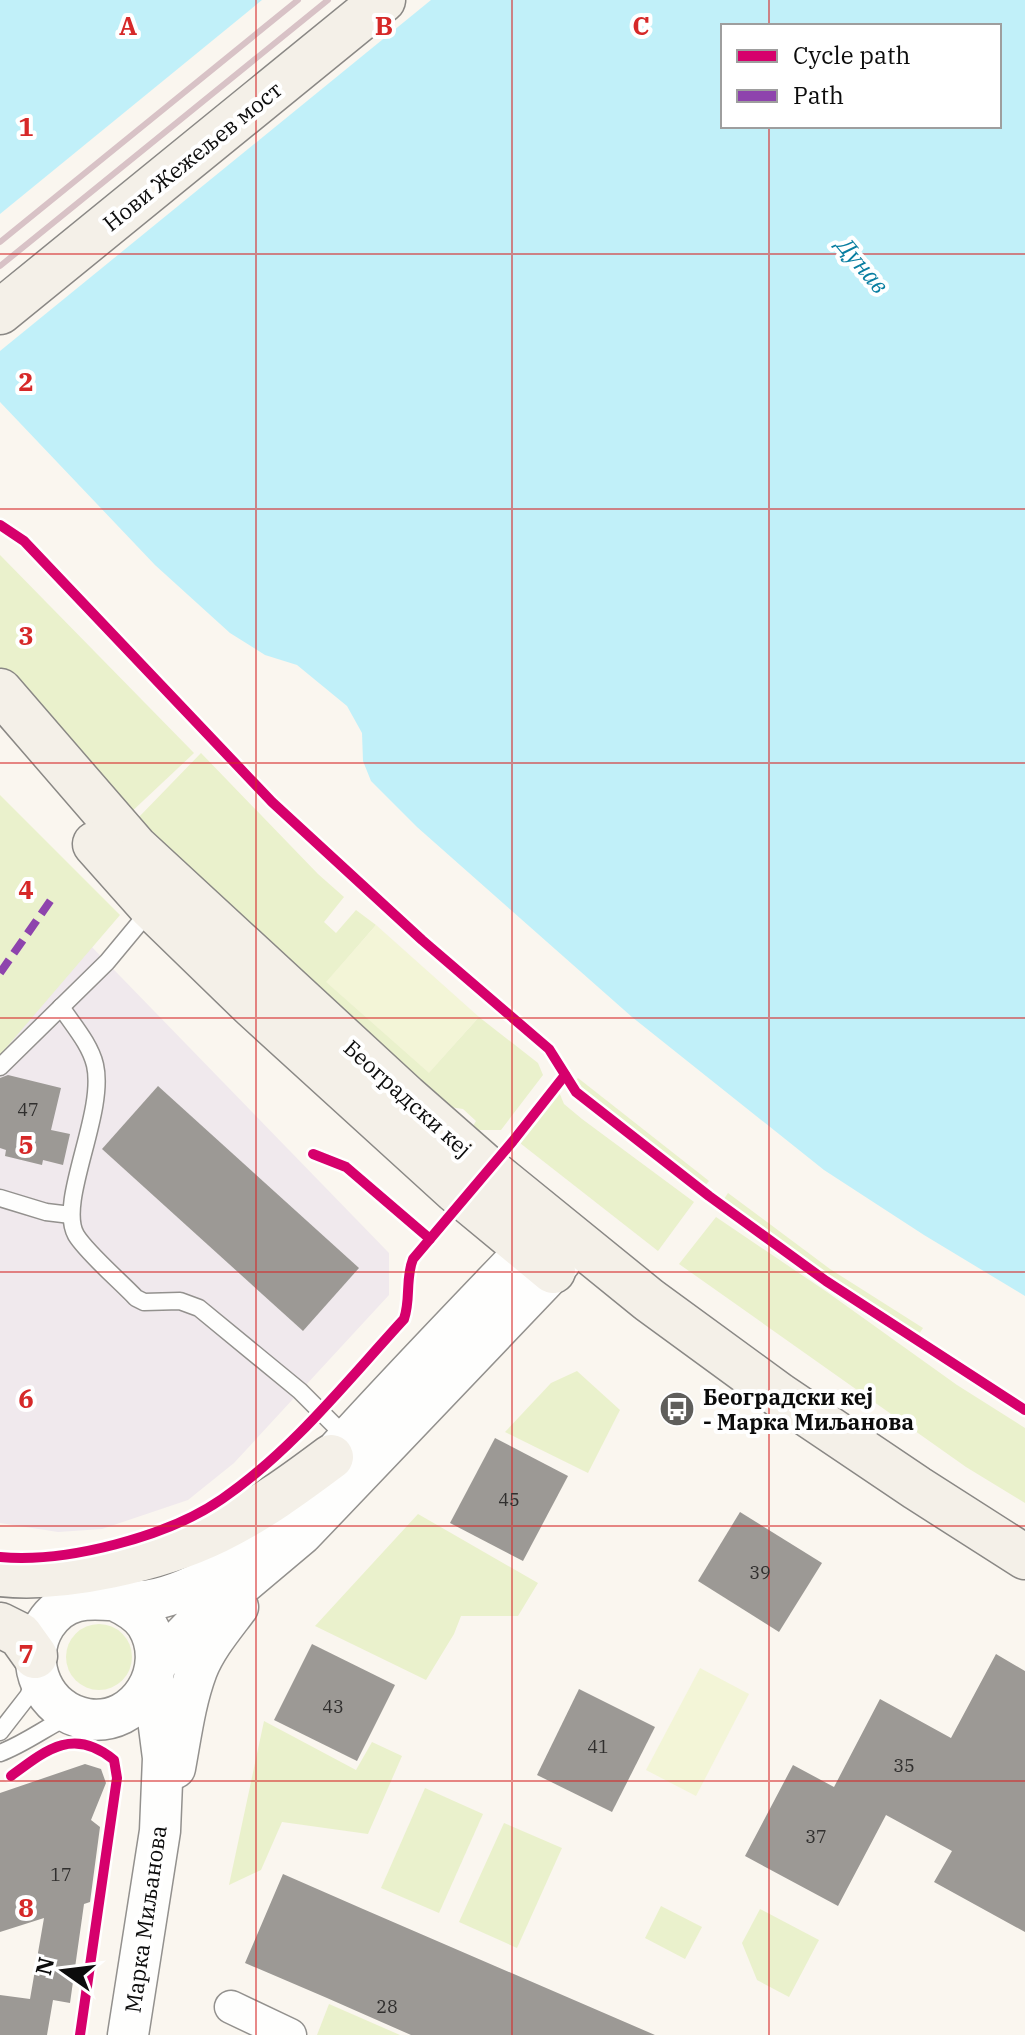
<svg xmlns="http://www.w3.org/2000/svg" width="1025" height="2035" font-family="'IBM Plex Serif',serif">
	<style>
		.industrial { fill: #f0e9ed }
		.green { fill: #eaf1cc }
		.pitch { fill: #f3f5d7 }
		.water { fill: #c1f0f9; fill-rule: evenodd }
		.pier { fill: #faf6ef }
		.building { fill: #9c9995 }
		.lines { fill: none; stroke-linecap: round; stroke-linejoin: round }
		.service-casing { stroke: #93918e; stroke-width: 19 }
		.minor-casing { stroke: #93918e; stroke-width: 35 }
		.tertiary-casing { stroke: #93918e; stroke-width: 43 }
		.secondary-casing { stroke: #8a8885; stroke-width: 47 }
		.service { stroke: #fefefd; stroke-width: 16 }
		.minor { stroke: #fefefd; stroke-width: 32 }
		.tertiary { stroke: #fefefd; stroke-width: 40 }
		.secondary { stroke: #f4f0e8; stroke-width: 44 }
		.rail { stroke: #d8c2c6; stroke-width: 6 }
		.quiet { stroke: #8e44ad; stroke-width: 8; stroke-dasharray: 16 8; stroke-linecap: butt }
		.cycleway-casing { stroke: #fff; stroke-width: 15 }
		.cycleway { stroke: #d6006c; stroke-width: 10 }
		.grid { fill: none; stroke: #d62828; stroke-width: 2; stroke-opacity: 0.55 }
		.labels { text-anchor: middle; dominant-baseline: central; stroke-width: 8; stroke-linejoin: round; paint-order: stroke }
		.number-label { font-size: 18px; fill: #302f2e }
		.street-label { font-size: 22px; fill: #0c0c0c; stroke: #fff }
		.poi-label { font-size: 22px; font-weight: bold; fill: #0c0c0c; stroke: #fff; text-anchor: start }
		.water-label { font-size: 24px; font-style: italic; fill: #097ea1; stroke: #fff }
		.grid-label { font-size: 26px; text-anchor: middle; font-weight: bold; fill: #d62828; stroke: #fff; stroke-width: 8; stroke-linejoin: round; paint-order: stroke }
	</style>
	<rect width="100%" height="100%" fill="#faf6ef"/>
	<polygon class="industrial" points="87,942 389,1253 389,1295 234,1463 188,1500 102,1529 58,1532 0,1523 0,1049"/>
	<g class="green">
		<polygon points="0,555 194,753 127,816 0,674"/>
		<polygon points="201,753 318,874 344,897 324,922 336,933 356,910 376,925 327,982 429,1072 479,1017 538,1063 543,1075 501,1130 478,1130 473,1126 476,1121 463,1109 437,1105 201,892 138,818"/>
		<polygon points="0,795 120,915 0,1055"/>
		<polygon points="578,1078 709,1181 704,1187 573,1084"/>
		<polygon points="559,1092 564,1104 582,1119 694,1202 658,1251 520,1143"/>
		<polygon points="728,1193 830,1269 923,1328 919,1334 826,1276 724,1199"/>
		<polygon points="716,1217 827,1292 957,1385 1025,1428 1025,1503 966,1467 679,1264"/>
		<polygon points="577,1371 620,1410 588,1473 505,1432 551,1383"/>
		<polygon points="418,1514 538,1583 518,1616 461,1616 454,1634 426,1680 315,1626"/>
		<circle cx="99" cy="1657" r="33"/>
		<polygon points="264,1721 356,1770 372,1742 402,1756 368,1834 282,1822 261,1870 229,1885"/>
		<polygon points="425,1788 483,1814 439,1913 381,1888"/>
		<polygon points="504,1823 562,1848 517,1948 459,1922"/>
		<polygon points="661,1906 702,1927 685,1959 645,1938"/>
		<polygon points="760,1909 819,1940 789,1997 757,1980 742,1943"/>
		<polygon points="329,2004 400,2035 317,2035"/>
	</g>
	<g class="pitch">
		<polygon points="376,925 479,1017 429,1073 326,982"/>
		<polygon points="700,1668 749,1694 696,1796 646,1770"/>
	</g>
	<path class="water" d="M0,0H1025V1296L924,1235L824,1170L632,1017L417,827L371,781L363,761L362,733L347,706L297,665L265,655L230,633L155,565L0,402ZM723,26H999V126H723Z"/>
	<polygon class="pier" points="262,0 431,0 0,351 0,214"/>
	<g class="building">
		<polygon points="8,1075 61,1088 51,1130 70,1134 63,1165 43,1160 42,1165 5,1156 6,1150 0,1148 0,1078"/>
		<polygon points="158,1086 359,1268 303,1331 102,1149"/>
		<polygon points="495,1438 568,1476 523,1561 450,1523"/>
		<polygon points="740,1512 822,1563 779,1632 698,1581"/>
		<polygon points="312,1644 395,1685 357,1761 274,1720"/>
		<polygon points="996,1654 1025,1671 1025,1932 934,1882 952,1851 886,1815 838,1906 745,1856 793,1765 834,1787 880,1699 951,1738"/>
		<polygon points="579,1689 655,1727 612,1812 537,1775"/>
		<polygon points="85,1764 101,1769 106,1783 91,1820 100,1827 90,1902 84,1904 70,2003 53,2000 47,2035 0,2035 0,1995 30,1999 44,1918 0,1932 0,1793"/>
		<polygon points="283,1874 363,1909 655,2035 411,2035 327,1998 245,1963"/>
	</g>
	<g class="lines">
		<defs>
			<g id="service">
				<path d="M61,1007C73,1025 90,1044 95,1065C106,1113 57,1202 76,1235C86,1252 121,1282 136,1298L144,1302L180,1301L199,1308L300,1391L347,1438"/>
				<polyline points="0,1067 107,962 151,909"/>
				<polyline points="0,1198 46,1212 71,1215"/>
				<polyline points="0,1732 28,1696 35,1680"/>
				<path d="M0,1753C24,1744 45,1728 69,1716"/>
			</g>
			<polyline id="minor" points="231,2007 290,2035"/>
			<g id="tertiary">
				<path d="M114,1600C127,1606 140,1613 147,1625C173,1668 138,1727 87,1719C44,1712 22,1662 45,1625C72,1583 113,1607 151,1600C177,1595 200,1584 223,1570C267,1541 297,1495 332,1456C395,1386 461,1318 527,1249L539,1239L564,1232L561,1261L553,1271L302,1534L195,1624L157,1663"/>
				<path d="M175,1768C181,1736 185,1702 197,1670C206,1647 223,1627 238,1607"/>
				<polyline points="128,2035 160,1831 163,1758 153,1680"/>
			</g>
			<g id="secondary">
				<polyline points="0,312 383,0"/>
				<polyline points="0,691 135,847 406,1097 489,1170 649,1300 779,1395 917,1488 1025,1557"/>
				<polyline points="95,844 152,908 253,1006 455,1190 553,1271"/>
				<path d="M0,1574C63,1581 160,1559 217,1531C258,1511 295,1484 331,1457"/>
				<polyline points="0,1625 20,1635 35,1656"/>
			</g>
		</defs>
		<use href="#service" class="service-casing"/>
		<use href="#minor" class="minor-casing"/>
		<use href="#tertiary" class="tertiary-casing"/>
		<use href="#secondary" class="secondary-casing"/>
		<use href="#service" class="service"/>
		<use href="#minor" class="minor"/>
		<use href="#tertiary" class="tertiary"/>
		<use href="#secondary" class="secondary"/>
		<g class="rail">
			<polyline points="0,242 298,0"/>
			<polyline points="0,266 328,0"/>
		</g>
		<polyline class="quiet" points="0,973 53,897"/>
		<defs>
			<g id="cycleway">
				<polyline points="0,525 24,541 272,802 422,940 549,1049 576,1092 709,1196 826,1281 1025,1410"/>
				<polyline points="313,1154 346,1167 430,1239"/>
				<path d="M0,1557C66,1563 167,1537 222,1499C292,1451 347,1381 404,1319C411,1299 405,1279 413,1259L513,1141L565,1075"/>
				<path d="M11,1776C47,1749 74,1727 114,1760L117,1778L80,2035"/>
			</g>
		</defs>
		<use href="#cycleway" class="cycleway-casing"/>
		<use href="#cycleway" class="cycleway"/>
	</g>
	<path class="grid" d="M256,0V2035M512,0V2035M769,0V26M769,126V2035M0,254H1025M0,509H1025M0,763H1025M0,1018H1025M0,1272H1025M0,1526H1025M0,1781H1025"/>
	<defs>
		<symbol id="bus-disc" viewBox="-11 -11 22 22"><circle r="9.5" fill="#5f5e5b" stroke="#fff"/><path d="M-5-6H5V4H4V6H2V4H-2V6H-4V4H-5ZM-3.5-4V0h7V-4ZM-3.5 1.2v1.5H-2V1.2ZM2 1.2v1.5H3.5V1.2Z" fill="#fff"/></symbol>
	</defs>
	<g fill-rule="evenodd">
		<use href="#bus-disc" x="657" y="1389" width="40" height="40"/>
	</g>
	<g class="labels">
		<g class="number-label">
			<text x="28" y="1109">47</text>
			<text x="509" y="1499">45</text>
			<text x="760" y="1572">39</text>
			<text x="333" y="1706">43</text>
			<text x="598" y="1746">41</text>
			<text x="904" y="1765">35</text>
			<text x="816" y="1836">37</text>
			<text x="61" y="1874">17</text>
			<text x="387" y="2006">28</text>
		</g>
		<g class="street-label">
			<text transform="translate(192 156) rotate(-39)">Нови Жежељев мост</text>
			<text transform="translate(408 1098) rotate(42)">Београдски кеј</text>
			<text transform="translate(145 1919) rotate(-82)">Марка Миљанова</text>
		</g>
		<g class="poi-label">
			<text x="703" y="1396">Београдски кеј<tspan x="703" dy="25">- Марка Миљанова</tspan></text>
		</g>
		<g class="water-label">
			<text transform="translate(863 265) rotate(50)">Дунав</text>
		</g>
	</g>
	<g class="grid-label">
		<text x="128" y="35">A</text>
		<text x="384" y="35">B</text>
		<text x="641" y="35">C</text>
		<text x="26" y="136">1</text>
		<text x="26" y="391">2</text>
		<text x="26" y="645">3</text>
		<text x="26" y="899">4</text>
		<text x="26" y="1154">5</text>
		<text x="26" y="1408">6</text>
		<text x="26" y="1663">7</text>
		<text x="26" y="1917">8</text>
	</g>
	<rect x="721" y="24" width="280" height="104" fill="#ffffff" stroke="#9e9e9e" stroke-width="2"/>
	<rect x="737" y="50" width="40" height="12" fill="#d6006c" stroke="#9e9e9e" stroke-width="2"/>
	<text x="793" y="64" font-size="24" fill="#0c0c0c">Cycle path</text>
	<rect x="737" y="90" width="40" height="12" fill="#8e44ad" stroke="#9e9e9e" stroke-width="2"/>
	<text x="793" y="104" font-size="24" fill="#0c0c0c">Path</text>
	<g transform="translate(64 1971) rotate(284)" stroke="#ffffff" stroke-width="6" paint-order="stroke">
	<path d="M0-6L14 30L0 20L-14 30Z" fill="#0c0c0c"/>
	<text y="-12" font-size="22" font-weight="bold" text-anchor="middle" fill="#0c0c0c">N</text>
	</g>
</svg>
